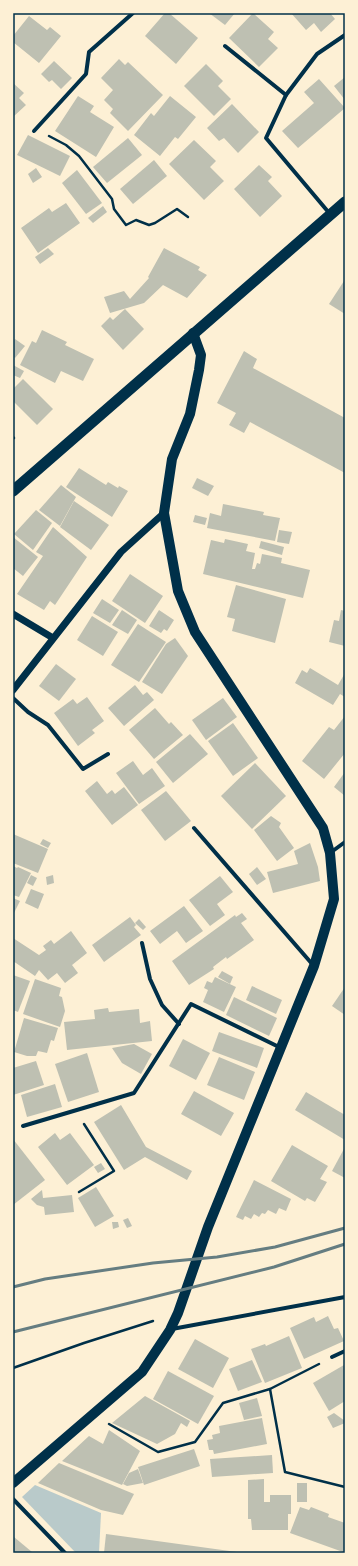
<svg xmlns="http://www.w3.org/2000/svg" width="358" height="1566" font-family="'PT Serif',serif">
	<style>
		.green { fill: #b9caca }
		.building { fill: #bec0b2 }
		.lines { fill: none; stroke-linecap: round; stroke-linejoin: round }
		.path { stroke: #003049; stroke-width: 2.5 }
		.minor { stroke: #003049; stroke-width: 4 }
		.tertiary { stroke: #003049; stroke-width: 7 }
		.primary { stroke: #003049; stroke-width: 10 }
		.trunk { stroke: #003049; stroke-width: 11 }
		.rail { stroke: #657d81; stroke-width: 3 }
		.neatline { fill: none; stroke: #003049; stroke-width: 1.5 }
	</style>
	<rect width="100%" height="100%" fill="#fdf0d5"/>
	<polygon class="green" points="35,1485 101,1513 99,1553 76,1553 22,1497"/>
	<g class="building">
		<polygon points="165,13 169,13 198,38 176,64 145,36"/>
		<polygon points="209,13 235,13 225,25"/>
		<polygon points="253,13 274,32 268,39 278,48 259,67 229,38"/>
		<polygon points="291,13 330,13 335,19 321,32 314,23 306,30"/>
		<polygon points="29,16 47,30 50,27 61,36 39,63 13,42 13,36"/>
		<polygon points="119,59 125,65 128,62 163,95 128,131 110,113 113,109 104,100 113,90 101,78"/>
		<polygon points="54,61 72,78 61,89 52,80 49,82 41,74"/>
		<polygon points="206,64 223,81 218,86 231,99 214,116 184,86"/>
		<polygon points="345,77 345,100 334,86"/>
		<polygon points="319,79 345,108 298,148 282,131 314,103 304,92"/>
		<polygon points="13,83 24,93 19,98 26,105 13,117"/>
		<polygon points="78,96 94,106 90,112 114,127 96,157 55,131"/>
		<polygon points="170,96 196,117 178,139 175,137 160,156 134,135 151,113 154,116"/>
		<polygon points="232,104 259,132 238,153 224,138 219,141 207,128"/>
		<polygon points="28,135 70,156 60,176 17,155"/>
		<polygon points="128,138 142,155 107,183 93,167"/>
		<polygon points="194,140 216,161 210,167 224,181 204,200 169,164"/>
		<polygon points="154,160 167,176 133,204 120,189"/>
		<polygon points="259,165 272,177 268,181 282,196 260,217 234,189"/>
		<polygon points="36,168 42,177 33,183 28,174"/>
		<polygon points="77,170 102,203 86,214 62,183"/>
		<polygon points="66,203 80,223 38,253 21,228 49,208 52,212"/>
		<polygon points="103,206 107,212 93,223 88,218"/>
		<polygon points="48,248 54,254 40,264 35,257"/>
		<polygon points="164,248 200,267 198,270 207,275 187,298 163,285 144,303 110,313 104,297 124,291 130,299 149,278 148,277"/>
		<polygon points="344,281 345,281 345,314 329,304"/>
		<polygon points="125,309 144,329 123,350 101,326 110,317 113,320"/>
		<polygon points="42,330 67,342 65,345 94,359 83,381 61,371 55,383 20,365 32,341 36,343"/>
		<polygon points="15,339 25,346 15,358 13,356 13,342"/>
		<polygon points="244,351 257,359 253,368 345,418 345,473 250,422 244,433 229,425 236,413 217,403"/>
		<polygon points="13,365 24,371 20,378 13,375"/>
		<polygon points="23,379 53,409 37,425 13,401 13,389"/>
		<polygon points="79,468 106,485 108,482 118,488 119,486 128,491 112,517 66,487"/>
		<polygon points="197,478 214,486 208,496 192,488"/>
		<polygon points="61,485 76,497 60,526 39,510"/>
		<polygon points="74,501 109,525 91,550 60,527"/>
		<polygon points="223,504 264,512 263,515 280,518 275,541 207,528 210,513 221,516"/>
		<polygon points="36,510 52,523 33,550 14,534"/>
		<polygon points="195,515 207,518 205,525 193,522"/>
		<polygon points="53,527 87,557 55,605 50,601 44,610 17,594 43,556 36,552"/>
		<polygon points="279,530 292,532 289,544 277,542"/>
		<polygon points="13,537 38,557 23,576 13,568"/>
		<polygon points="225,539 248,544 246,551 255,553 252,569 255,569 257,563 260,564 262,554 282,558 281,563 310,570 303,598 203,574 211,540 224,543"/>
		<polygon points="261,541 284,547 282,555 259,548"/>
		<polygon points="130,574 163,596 145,623 112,601"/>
		<polygon points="236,585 286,599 275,643 232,631 235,619 227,617"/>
		<polygon points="102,599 119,610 110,623 93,613"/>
		<polygon points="122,610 137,620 128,634 112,625"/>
		<polygon points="159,610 174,620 167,631 164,629 161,633 149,626"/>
		<polygon points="341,610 345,611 345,646 329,642 334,620 339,621"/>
		<polygon points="92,616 118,632 103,656 77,640"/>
		<polygon points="138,624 166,642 139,682 111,665"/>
		<polygon points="175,638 188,656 162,694 142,682 166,644"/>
		<polygon points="56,664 76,679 59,701 39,686"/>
		<polygon points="310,668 338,685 345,673 345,697 340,694 333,705 295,683 302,670 307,673"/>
		<polygon points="135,685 143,695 147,692 154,700 124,726 108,708"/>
		<polygon points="87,697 104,721 92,730 95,733 78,746 54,713 73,699 77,704"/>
		<polygon points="223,698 237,717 206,740 192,720"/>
		<polygon points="155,708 169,724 171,722 183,735 154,759 129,730"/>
		<polygon points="345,716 345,753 324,779 302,761 329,727 334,730"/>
		<polygon points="233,723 258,758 233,776 208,741"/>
		<polygon points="190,734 208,754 173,783 156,762"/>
		<polygon points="133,761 143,775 152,768 165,786 139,804 116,773"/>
		<polygon points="255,763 286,796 252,829 221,796"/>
		<polygon points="345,772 345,796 334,787"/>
		<polygon points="97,781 107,794 112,790 115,794 124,787 138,805 112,825 85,791"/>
		<polygon points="166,791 191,821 165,841 141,810"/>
		<polygon points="271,816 281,823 279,827 294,848 277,861 254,830"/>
		<polygon points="13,834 48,849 38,873 13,863"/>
		<polygon points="43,839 51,843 48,848 40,844"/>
		<polygon points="310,843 318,867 320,881 273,893 267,872 298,864 294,851"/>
		<polygon points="13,866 17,868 18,867 31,873 19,897 13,895"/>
		<polygon points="257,867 266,879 257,885 249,874"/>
		<polygon points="31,875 37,878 33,886 27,883"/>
		<polygon points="53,875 54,883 47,885 46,877"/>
		<polygon points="220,876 233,892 217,904 225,915 210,926 189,900"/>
		<polygon points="31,889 44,894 38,909 25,903"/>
		<polygon points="13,898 20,901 13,915"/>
		<polygon points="184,906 203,931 186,943 177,931 160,944 150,931"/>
		<polygon points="242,913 247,919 241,923 254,940 227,959 226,957 213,967 214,969 189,985 172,961 235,915 236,917"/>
		<polygon points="130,917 136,925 134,927 141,935 104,962 92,945"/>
		<polygon points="139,919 146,927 143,930 135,923"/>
		<polygon points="71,931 87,953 72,965 78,973 65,983 57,973 48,980 39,970 35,976 13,961 13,938 39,955 46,950 43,946 51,940 54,944"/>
		<polygon points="222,971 233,977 230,984 218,977"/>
		<polygon points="13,975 30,981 18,1012 13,1010"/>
		<polygon points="215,977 236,987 224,1012 203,1002 208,990 204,988 207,981 212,983"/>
		<polygon points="35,979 61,988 59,996 62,997 65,1011 60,1027 23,1014"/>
		<polygon points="252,986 282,1000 276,1014 246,1000"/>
		<polygon points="345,987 345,1015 332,1006"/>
		<polygon points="234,997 277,1018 269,1036 226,1015"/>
		<polygon points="108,1008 109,1012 139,1009 140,1023 150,1021 152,1041 67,1050 64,1022 95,1019 94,1010"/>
		<polygon points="24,1018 58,1028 54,1041 51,1040 47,1053 38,1051 36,1056 27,1056 14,1052"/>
		<polygon points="219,1032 264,1048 257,1068 212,1051"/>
		<polygon points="183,1039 210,1053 196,1080 169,1066"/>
		<polygon points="134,1044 152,1054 141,1074 122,1063 112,1048"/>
		<polygon points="87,1053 99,1092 68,1102 55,1064"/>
		<polygon points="219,1057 255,1072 244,1100 207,1085"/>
		<polygon points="36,1061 44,1085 13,1095 13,1068"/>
		<polygon points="55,1084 62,1107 27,1117 21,1095"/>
		<polygon points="194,1091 234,1113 221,1136 181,1114"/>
		<polygon points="306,1092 345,1115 345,1140 295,1110"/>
		<polygon points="121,1105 146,1147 192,1171 187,1180 145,1157 124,1170 94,1122"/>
		<polygon points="55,1133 60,1140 70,1133 94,1165 67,1185 38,1147"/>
		<polygon points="13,1139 45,1180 13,1205"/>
		<polygon points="292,1145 328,1166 320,1179 327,1182 315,1202 307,1198 305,1201 271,1181"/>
		<polygon points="345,1147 345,1178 332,1171"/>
		<polygon points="101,1163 105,1169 98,1173 94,1167"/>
		<polygon points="254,1180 291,1199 286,1211 279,1208 276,1214 268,1210 265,1214 262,1213 259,1217 254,1214 251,1219 245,1216 243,1220 236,1217"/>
		<polygon points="96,1187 114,1216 95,1227 78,1198"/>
		<polygon points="42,1190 43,1198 72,1195 74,1212 45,1215 44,1207 37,1205 31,1199"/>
		<polygon points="128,1218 132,1226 127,1228 123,1220"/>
		<polygon points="112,1222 118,1222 119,1227 113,1229"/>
		<polygon points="328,1316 334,1329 338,1328 344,1341 304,1359 290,1328 314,1317 316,1322"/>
		<polygon points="289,1336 302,1368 265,1383 251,1349 265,1344 266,1346"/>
		<polygon points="195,1339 229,1358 213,1388 178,1369"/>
		<polygon points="252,1360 262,1382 238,1391 229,1369"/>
		<polygon points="344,1365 345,1367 345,1401 329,1411 313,1383"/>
		<polygon points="168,1371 214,1396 198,1424 153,1399"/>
		<polygon points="145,1396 190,1421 187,1427 181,1423 175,1434 157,1444 112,1423"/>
		<polygon points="257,1398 262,1416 244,1420 239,1403"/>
		<polygon points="334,1413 345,1421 345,1423 333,1428 327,1417"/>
		<polygon points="262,1418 267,1444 214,1454 213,1450 209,1450 207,1440 213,1439 212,1435 220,1433 219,1426"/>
		<polygon points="109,1430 140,1451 122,1485 62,1461 89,1436 103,1444"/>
		<polygon points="194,1449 200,1466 144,1485 138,1467"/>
		<polygon points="272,1455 273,1473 212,1477 210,1459"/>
		<polygon points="59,1463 134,1494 123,1515 101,1510 38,1483"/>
		<polygon points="138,1469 143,1483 127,1486 123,1484 129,1473"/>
		<polygon points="264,1479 264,1502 270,1502 270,1495 291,1495 291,1514 288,1514 288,1530 252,1530 251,1519 248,1519 248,1480"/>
		<rect x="297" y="1483" width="10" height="19"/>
		<polygon points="300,1507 309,1510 311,1507 329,1514 328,1517 345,1523 345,1547 343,1552 290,1533"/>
		<polygon points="106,1534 237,1552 237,1553 104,1553"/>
		<polygon points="14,1537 32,1552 31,1553 13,1553"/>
	</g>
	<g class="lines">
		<g class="path">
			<polyline points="49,136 66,145 79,156 112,199 114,209 126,225 136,220 149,225 155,223 177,209 188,217"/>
			<polyline points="13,437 14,438"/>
			<polyline points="79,1192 114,1171 84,1124"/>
			<polyline points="319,1364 270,1389 285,1472 345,1487"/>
			<polyline points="13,1368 84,1343 153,1321"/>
			<polyline points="109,1424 158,1452 195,1442 223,1403 270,1389"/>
		</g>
		<g class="minor">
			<polyline points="225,46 286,95"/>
			<polyline points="34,131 86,74 89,52 133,13"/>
			<polyline points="330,214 266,138 286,95 317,54 345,35"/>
			<polyline points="13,698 28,712 48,725 83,769 108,754"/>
			<polyline points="194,828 313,965"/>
			<polyline points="330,853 345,842"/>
			<polyline points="142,943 150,979 162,1005 179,1024"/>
			<polyline points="23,1126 134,1093 191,1004 281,1048"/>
			<polyline points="172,1329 345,1297"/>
			<polyline points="332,1357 345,1351"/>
			<polyline points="13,1499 65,1553"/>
		</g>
		<g class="tertiary">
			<polyline points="13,614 53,638"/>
			<polyline points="13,690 121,552 164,513"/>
		</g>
		<polyline class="primary" points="13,1483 142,1372 170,1330 178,1313 208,1227 314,966 334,899 330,853 323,828 195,632 178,591 164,513 172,459 190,414 199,370 201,355 193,333"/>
		<polyline class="trunk" points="13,491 345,202"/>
		<g class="rail">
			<polyline points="13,1287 45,1279 153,1263 217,1257 275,1247 345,1228"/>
			<polyline points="13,1332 274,1267 345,1244"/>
		</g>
	</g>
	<rect width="358" height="1566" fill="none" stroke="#fdf0d5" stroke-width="28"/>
	<rect x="14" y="14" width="330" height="1538" class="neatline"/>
</svg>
